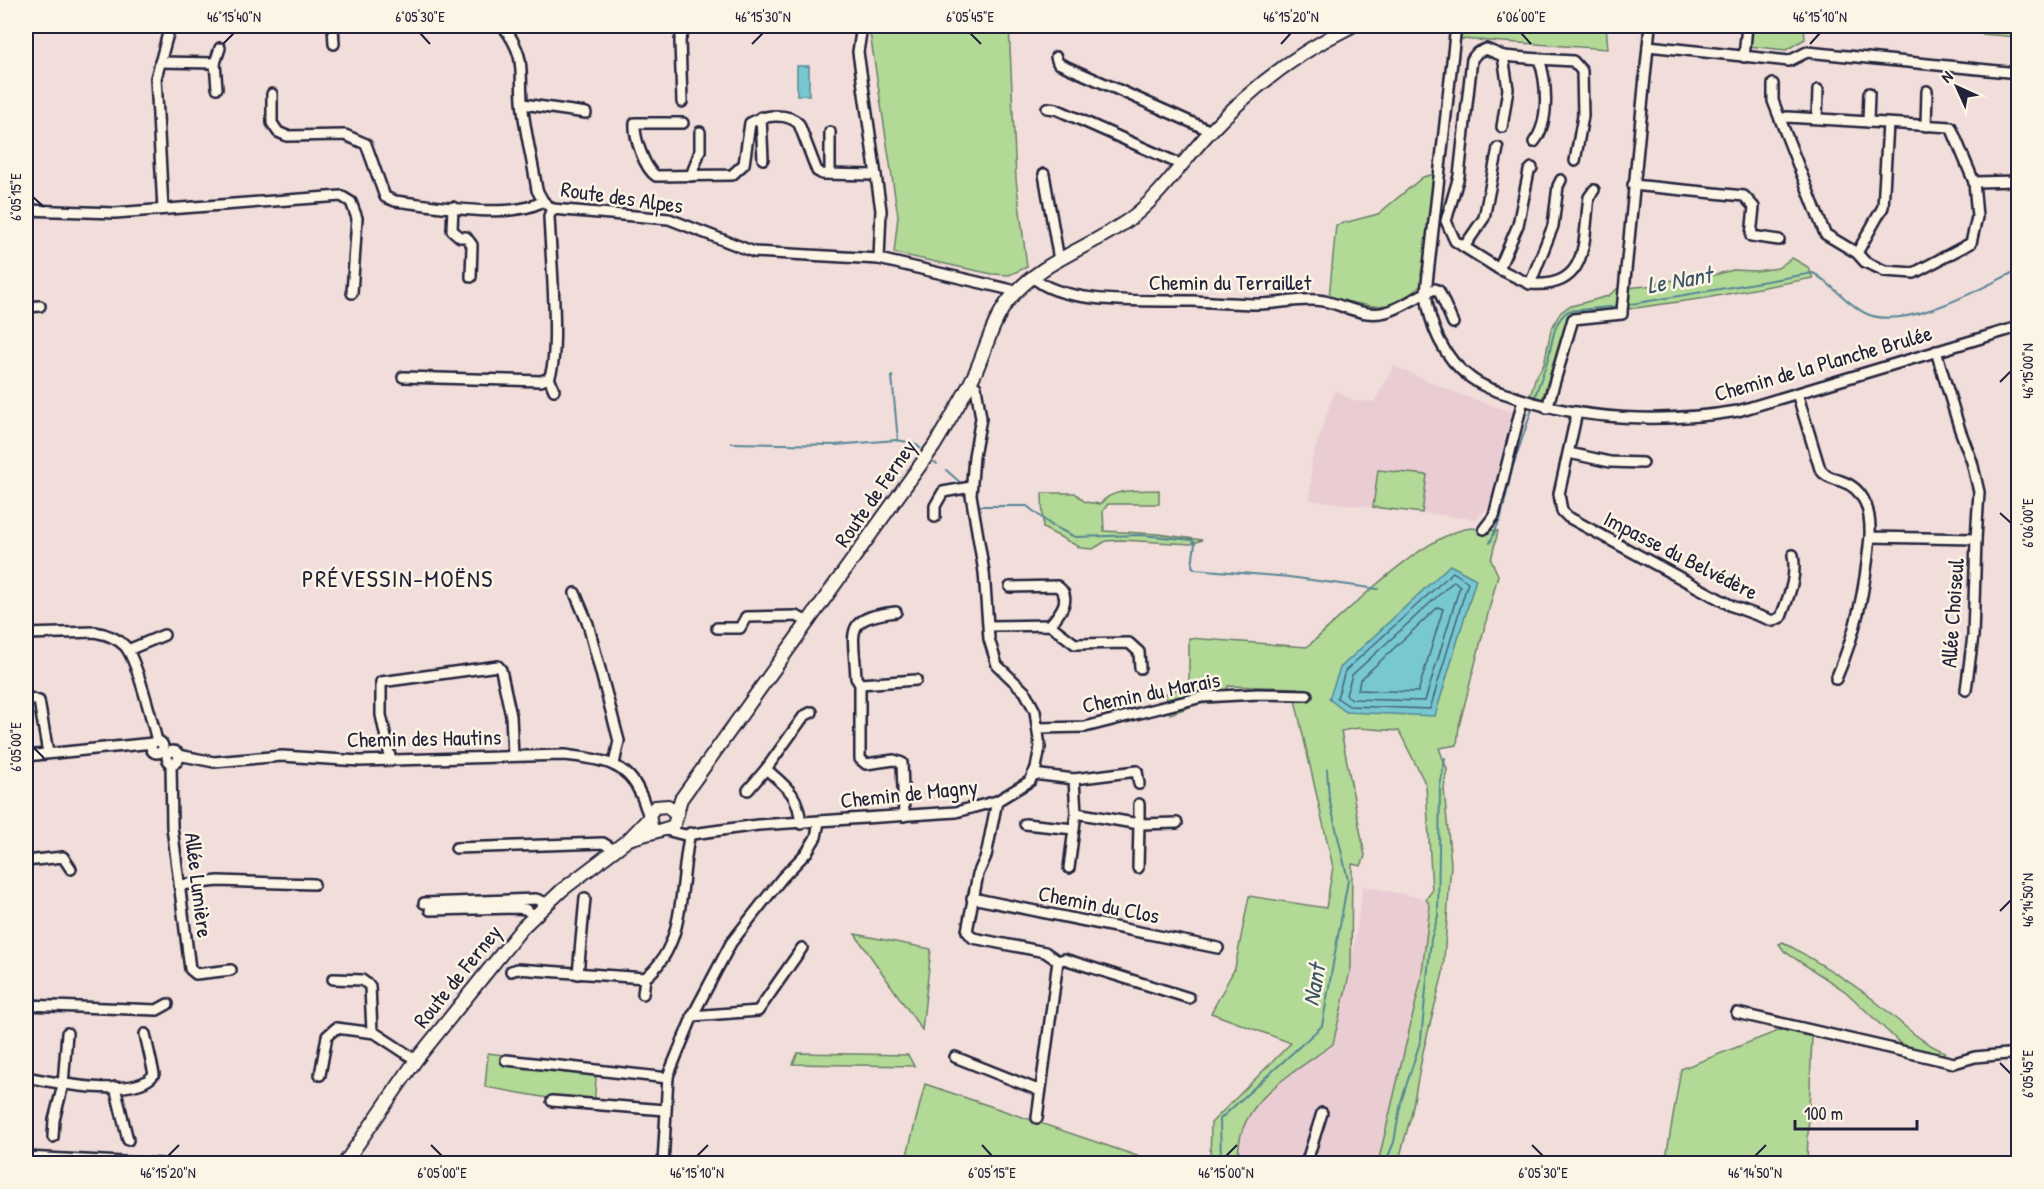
<svg xmlns="http://www.w3.org/2000/svg" width="2044" height="1189" font-family="'Patrick Hand',sans-serif">
	<style>
		.built { fill: #eaccd3 }
		.green { fill: #b2d996; stroke: #6a7e68; stroke-width: 1.5 }
		.water { fill: #78c8d1; stroke: #568695; stroke-width: 1.5 }
		.lines { fill: none; stroke-linecap: round; stroke-linejoin: round }
		.shore { stroke: #446477; stroke-width: 1.5 }
		.stream { stroke: #568695; stroke-width: 2 }
		.street-casing { stroke: #22223b; stroke-width: 14 }
		.secondary-casing { stroke: #22223b; stroke-width: 16 }
		.street { stroke: #fcf5e5; stroke-width: 9 }
		.secondary { stroke: #fcf5e5; stroke-width: 12 }
		.ticks { fill: none; stroke: #22223b; stroke-width: 2 }
		.labels { text-anchor: middle; dominant-baseline: central; stroke-width: 5; stroke-linejoin: round; paint-order: stroke }
		.street-label { font-size: 22px; fill: #22223b; stroke: #fcf5e5 }
		.water-label { font-size: 24px; font-style: italic; fill: #3c5468; stroke: #fcf5e5 }
		.neighbourhood-label { font-size: 24px; letter-spacing: 1.5px; fill: #22223b; stroke: #fcf5e5 }
		.neatline { fill: none; stroke: #22223b; stroke-width: 2 }
		.ticks-label { font-size: 15px; text-anchor: middle; fill: #22223b }
	</style>
	<rect width="100%" height="100%" fill="#f1ddda"/>
	<filter id="ink" filterUnits="userSpaceOnUse"><feTurbulence type="fractalNoise" baseFrequency=".0167" numOctaves="2"/><feDisplacementMap in="SourceGraphic" scale="12" xChannelSelector="R" yChannelSelector="G"/><feConvolveMatrix kernelMatrix="1 2 1 2 8 2 1 2 1" color-interpolation-filters="sRGB"/></filter>
	<g filter="url(#ink)">
		<g class="built">
			<polygon points="1394,366 1463,396 1512,412 1488,508 1476,519 1310,500 1312,459 1335,390 1354,401 1374,402"/>
			<polygon points="1363,886 1426,899 1430,905 1421,980 1378,1163 1239,1163 1237,1144 1250,1112 1262,1097 1333,1043 1351,967"/>
		</g>
		<g class="green">
			<polygon points="873,26 1009,26 1016,179 1027,267 1009,275 992,274 894,253 898,216 870,33"/>
			<polygon points="1463,26 1606,26 1608,49 1461,39"/>
			<polygon points="1750,26 1804,26 1805,39 1786,50 1748,46"/>
			<polygon points="1983,26 2018,26 2018,37 1982,34"/>
			<path d="M1438,173L1421,275L1423,284C1385,316 1374,306 1329,298L1336,225L1378,214L1423,177Z"/>
			<polygon points="1792,258 1808,267 1813,278 1706,298 1572,317 1561,338 1542,400 1530,398 1535,379 1544,364 1551,330 1560,313 1568,307 1608,296 1617,289 1656,285 1660,281 1698,279 1733,270 1757,271 1778,268"/>
			<polygon points="1378,470 1427,475 1422,513 1373,507"/>
			<path d="M1159,490V504H1108L1103,511L1104,531L1159,534L1202,540L1191,544L1121,540L1106,541L1093,549L1081,548L1043,528L1042,493H1075L1085,502L1100,504C1113,487 1139,491 1159,490Z"/>
			<path d="M1471,528L1498,531L1491,560L1498,575L1459,726L1457,745L1439,748L1447,769L1444,789L1451,864L1443,973L1423,1052L1411,1116L1398,1163H1378L1421,980L1430,906L1426,899L1432,891L1426,785L1399,731L1358,728L1341,731L1365,856L1361,866L1352,864L1351,967L1333,1044C1291,1075 1232,1104 1239,1163H1210L1211,1123L1291,1043L1211,1013L1235,968L1249,896L1326,908L1333,867L1295,700L1297,688L1228,686L1223,702L1198,704L1170,714L1165,694L1189,685V638L1307,647C1346,613 1422,534 1471,528Z"/>
			<polygon points="855,934 931,949 922,1030"/>
			<path d="M1783,942C1817,962 1851,981 1881,1006C1902,1023 1919,1042 1945,1052L1940,1056L1914,1051L1901,1044L1845,991L1785,952L1779,944Z"/>
			<polygon points="1783,1029 1812,1035 1807,1163 1665,1164 1681,1069"/>
			<polygon points="488,1053 588,1066 596,1079 594,1106 485,1087"/>
			<polygon points="798,1053 908,1055 914,1066 793,1064"/>
			<polygon points="925,1084 1158,1163 905,1163"/>
		</g>
		<g class="water">
			<rect x="797" y="66" width="12" height="29"/>
			<polygon points="1450,565 1476,579 1435,716 1346,712 1329,699 1340,668"/>
		</g>
		<g class="lines">
			<g class="shore">
				<polygon points="1453,572 1468,582 1430,709 1349,706 1337,698 1345,671"/>
				<polygon points="1454,581 1460,586 1425,701 1352,699 1346,695 1352,675"/>
				<polygon points="1438,607 1443,609 1418,692 1358,690 1360,680"/>
			</g>
			<g class="stream">
				<path d="M1626,305L1813,273C1829,281 1849,306 1867,314C1907,331 1983,287 2018,270"/>
				<polyline points="892,376 898,441"/>
				<path d="M1534,401C1537,387 1544,373 1548,359C1553,342 1552,323 1568,311L1620,306"/>
				<polyline points="731,443 835,445 896,440 914,443 920,448"/>
				<polyline points="934,462 937,464"/>
				<polyline points="946,470 962,484"/>
				<polyline points="976,506 1027,506 1051,525 1075,537 1141,535 1192,540 1195,543 1192,566 1195,569 1289,577 1378,589"/>
				<polyline points="1490,543 1501,517 1513,466 1533,406"/>
				<polyline points="1221,1164 1220,1119 1322,1026 1348,880 1329,798 1327,769"/>
				<polyline points="1385,1164 1394,1142 1401,1102 1421,1039 1431,939 1438,916 1440,786 1445,758"/>
			</g>
			<defs>
				<g id="street">
					<polyline points="333,26 334,44"/>
					<path d="M503,26C529,60 518,73 523,110C526,137 533,163 537,190L543,201L552,209L669,219L754,252L879,259L1016,291"/>
					<polyline points="862,26 858,52 881,210 879,259"/>
					<path d="M1456,26L1426,292C1429,325 1443,358 1471,378C1484,388 1497,391 1512,396C1582,421 1665,423 1738,411L2018,327"/>
					<polyline points="1648,46 1789,61 1807,52 2018,73"/>
					<path d="M1503,56L1539,59C1547,82 1550,122 1534,142"/>
					<polyline points="1056,57 1058,63 1211,131"/>
					<polyline points="1744,57 1747,26"/>
					<polyline points="1539,59 1573,61 1582,71 1583,116 1575,161"/>
					<polyline points="160,62 215,63"/>
					<polyline points="1773,84 1773,101 1780,119 1787,117 1951,127 1974,182 2018,181"/>
					<polyline points="217,88 215,63 220,48"/>
					<path d="M272,94V123L278,132L287,136L345,135L366,144L385,197L395,201C433,205 510,221 543,201"/>
					<polyline points="682,102 680,40 686,26"/>
					<polyline points="26,104 29,103"/>
					<polyline points="523,104 586,113"/>
					<polyline points="1047,108 1056,109 1182,165"/>
					<polyline points="761,117 763,159"/>
					<polyline points="1817,118 1818,90"/>
					<polyline points="1780,119 1825,234 1857,253 1865,262 1885,271 1914,273 1971,243 1977,217 1974,182"/>
					<polyline points="1868,122 1869,93"/>
					<path d="M683,123H635C634,137 644,168 656,176L732,175L744,164L750,123C763,115 788,112 799,124L817,171L822,174L876,175"/>
					<polyline points="1926,126 1927,91"/>
					<polyline points="1498,148 1484,218 1464,247 1455,241 1446,221 1459,176 1472,59 1477,53 1486,49 1503,56 1508,89 1502,127"/>
					<polyline points="830,174 830,132"/>
					<polyline points="1044,174 1059,260"/>
					<polyline points="691,176 700,151 700,132"/>
					<polyline points="1633,185 1744,196 1754,207 1751,236 1779,240"/>
					<polyline points="453,207 452,230 460,237 466,237 472,245 471,277"/>
					<polyline points="163,209 156,78 170,26"/>
					<path d="M552,209L549,216C550,248 561,355 549,378L554,390"/>
					<polyline points="26,210 115,213 341,196 351,202 357,218 352,293"/>
					<polyline points="1464,247 1499,269 1518,225 1529,171 1532,168"/>
					<polyline points="1857,253 1883,207 1888,124"/>
					<polyline points="1499,269 1530,284 1553,226 1558,186 1561,180"/>
					<path d="M1033,277C1062,306 1152,300 1192,301C1215,302 1238,304 1260,304C1281,304 1302,297 1324,301C1343,305 1365,318 1386,312C1402,308 1418,295 1435,289L1439,291L1453,323"/>
					<path d="M1530,284C1590,289 1583,240 1589,197L1594,190"/>
					<polyline points="26,307 40,306"/>
					<polyline points="403,377 541,381 549,378"/>
					<path d="M1797,393L1820,469C1825,477 1833,478 1841,481C1866,489 1871,512 1870,537L1976,539L1979,492L1972,462L1960,430L1936,351"/>
					<polyline points="1547,408 1573,319 1622,314 1622,311 1650,26"/>
					<path d="M1577,412L1559,494L1562,511L1568,517L1732,606L1773,621L1781,617C1789,595 1797,578 1793,555"/>
					<polyline points="1569,453 1610,462 1643,463"/>
					<polyline points="935,517 935,506 943,492 971,487"/>
					<polyline points="1484,529 1494,516 1523,400"/>
					<path d="M1010,587L1057,586C1074,598 1059,614 1050,625"/>
					<polyline points="575,593 588,624 619,741 614,764"/>
					<path d="M896,612C842,618 854,631 856,678L860,684V759L866,764L894,760L902,763L904,816"/>
					<polyline points="989,626 1050,625 1075,644 1129,643 1139,652 1140,668"/>
					<polyline points="717,628 740,628 746,617 796,616 809,622"/>
					<path d="M26,634L95,632C106,634 117,638 125,646C137,660 152,721 157,741"/>
					<polyline points="128,650 164,635"/>
					<path d="M1836,679C1857,630 1865,589 1870,537"/>
					<polyline points="860,684 916,680"/>
					<polyline points="1966,690 1973,636 1976,539"/>
					<polyline points="26,697 39,701 48,753"/>
					<polyline points="1038,728 1085,727 1202,697 1258,694 1307,695"/>
					<circle cx="157" cy="747" r="6"/>
					<circle cx="173" cy="757" r="6"/>
					<path d="M178,755L214,762L282,756L360,761L564,755C596,759 626,760 640,793C644,800 645,808 649,815"/>
					<polyline points="26,756 153,743"/>
					<polyline points="391,761 381,715 381,682 498,666 501,670 511,716 513,756"/>
					<polyline points="171,763 172,827 190,969 196,974 231,970"/>
					<polyline points="1033,774 1074,779 1076,813 1069,868"/>
					<polyline points="1074,779 1137,771 1139,784"/>
					<polyline points="748,790 766,769"/>
					<polyline points="997,801 986,856 978,874 967,931 973,938 1045,952 1058,961 1037,1118"/>
					<polyline points="1139,804 1139,824 1177,823"/>
					<polyline points="1076,813 1139,824 1138,868"/>
					<path d="M801,824C798,794 788,788 766,769L804,716L812,712"/>
					<polyline points="1025,824 1074,829"/>
					<polyline points="666,830 685,835 758,825 956,812 997,801 1030,781 1036,768 1040,747 1035,711 1025,692 997,665 989,639 984,572 971,495 974,456 981,418 976,387 970,384"/>
					<polyline points="456,848 603,843 614,850"/>
					<polyline points="26,861 63,857 71,869"/>
					<polyline points="179,885 219,881 314,884"/>
					<polyline points="972,898 1218,948"/>
					<polyline points="424,903 536,899 547,903"/>
					<polyline points="430,910 517,908 525,909 534,915"/>
					<polyline points="1058,961 1064,959 1189,998"/>
					<path d="M511,971L517,969L645,978C688,944 679,881 690,833"/>
					<polyline points="578,974 585,898"/>
					<polyline points="333,979 362,980 370,986 372,1032"/>
					<polyline points="643,994 645,978"/>
					<polyline points="26,1005 157,1010 168,1004"/>
					<polyline points="1737,1013 1954,1063 1975,1057 2018,1053"/>
					<polyline points="692,1016 758,1011 802,948"/>
					<polyline points="955,1057 1038,1090"/>
					<polyline points="506,1060 668,1078"/>
					<polyline points="320,1075 327,1036 336,1028 375,1033 416,1060"/>
					<path d="M26,1077C51,1082 137,1100 154,1074L145,1034"/>
					<polyline points="115,1087 128,1140"/>
					<polyline points="552,1101 665,1110"/>
					<polyline points="53,1137 54,1120 63,1085 67,1033"/>
					<polyline points="26,1157 161,1164"/>
					<polyline points="663,1164 668,1076 694,1013 731,943 782,878 807,852 816,837 819,822"/>
					<polyline points="1306,1164 1322,1113"/>
				</g>
				<g id="secondary">
					<polyline points="651,825 649,815 655,807 668,806 675,814"/>
					<path d="M629,839C637,836 671,828 673,826C677,820 678,807 681,799L934,446C949,421 964,397 976,371C986,348 993,321 1008,301C1041,259 1095,247 1135,215C1164,191 1183,161 1208,134C1249,90 1298,52 1352,26"/>
					<polyline points="344,1164 416,1060 523,927 562,890 629,839 649,818"/>
				</g>
			</defs>
			<use href="#street" class="street-casing"/>
			<use href="#secondary" class="secondary-casing"/>
			<use href="#street" class="street"/>
			<use href="#secondary" class="secondary"/>
		</g>
	</g>
	<path class="ticks" d="M420,33L430,44M970,33L981,44M1521,33L1531,44M223,44L234,33M752,44L763,33M1281,44L1291,33M1810,44L1820,33M33,197L44,207M2000,382L2011,371M2000,513L2011,523M33,747L44,758M2000,911L2011,900M2000,1063L2011,1074M431,1145L442,1156M982,1145L992,1156M1532,1145L1543,1156M168,1156L179,1145M697,1156L708,1145M1226,1156L1237,1145M1755,1156L1766,1145"/>
	<g class="labels">
		<g class="street-label">
			<text transform="translate(622 197) rotate(8)">Route des Alpes</text>
			<text x="1230" y="282">Chemin du Terraillet</text>
			<text transform="translate(1823 363) rotate(-16)">Chemin de la Planche Brulée</text>
			<text transform="translate(875 493) rotate(-55)">Route de Ferney</text>
			<text transform="translate(1681 555) rotate(27)">Impasse du Belvédère</text>
			<text transform="translate(1952 613) rotate(-86)">Allée Choiseul</text>
			<text transform="translate(1151 692) rotate(-11)">Chemin du Marais</text>
			<text transform="translate(424 738) rotate(-1)">Chemin des Hautins</text>
			<text transform="translate(909 793) rotate(-6)">Chemin de Magny</text>
			<text transform="translate(199 885) rotate(83)">Allée Lumière</text>
			<text transform="translate(1099 904) rotate(11)">Chemin du Clos</text>
			<text transform="translate(457 976) rotate(-51)">Route de Ferney</text>
		</g>
		<g class="water-label">
			<text transform="translate(1679 279) rotate(-10)">Le Nant</text>
			<text transform="translate(1313 985) rotate(-80)">Nant</text>
		</g>
		<g class="neighbourhood-label">
			<text x="398" y="578">PRÉVESSIN-MOËNS</text>
		</g>
	</g>
	<rect width="2044" height="1189" fill="none" stroke="#fcf5e5" stroke-width="66"/>
	<g transform="translate(1957 87) rotate(315)" stroke="#fcf5e5" stroke-width="4.5" paint-order="stroke">
	<path d="M0-4.5L10 22L0 15L-10 22Z" fill="#22223b"/>
	<text y="-9" font-size="16" font-weight="bold" text-anchor="middle" fill="#22223b">N</text>
	</g>
	<path d="M1795 1120v9h122v-9" fill="none" stroke="#22223b" stroke-width="3"/>
	<text x="1804" y="1120" font-size="18" fill="#22223b" stroke="#fcf5e5" stroke-width="4.5" paint-order="stroke">100 m</text>
	<rect x="33" y="33" width="1978" height="1123" class="neatline"/>
	<g class="ticks-label">
		<text x="234" y="22">46°15'40"N</text>
		<text x="420" y="22">6°05'30"E</text>
		<text x="763" y="22">46°15'30"N</text>
		<text x="970" y="22">6°05'45"E</text>
		<text x="1291" y="22">46°15'20"N</text>
		<text x="1521" y="22">6°06'00"E</text>
		<text x="1820" y="22">46°15'10"N</text>
		<text transform="translate(16 197) rotate(-90)" y="5">6°05'15"E</text>
		<text transform="translate(2028 371) rotate(-90)" y="5">46°15'00"N</text>
		<text transform="translate(2028 523) rotate(-90)" y="5">6°06'00"E</text>
		<text transform="translate(16 747) rotate(-90)" y="5">6°05'00"E</text>
		<text transform="translate(2028 900) rotate(-90)" y="5">46°14'50"N</text>
		<text transform="translate(2028 1074) rotate(-90)" y="5">6°05'45"E</text>
		<text x="168" y="1178">46°15'20"N</text>
		<text x="442" y="1178">6°05'00"E</text>
		<text x="697" y="1178">46°15'10"N</text>
		<text x="992" y="1178">6°05'15"E</text>
		<text x="1226" y="1178">46°15'00"N</text>
		<text x="1543" y="1178">6°05'30"E</text>
		<text x="1755" y="1178">46°14'50"N</text>
	</g>
</svg>
